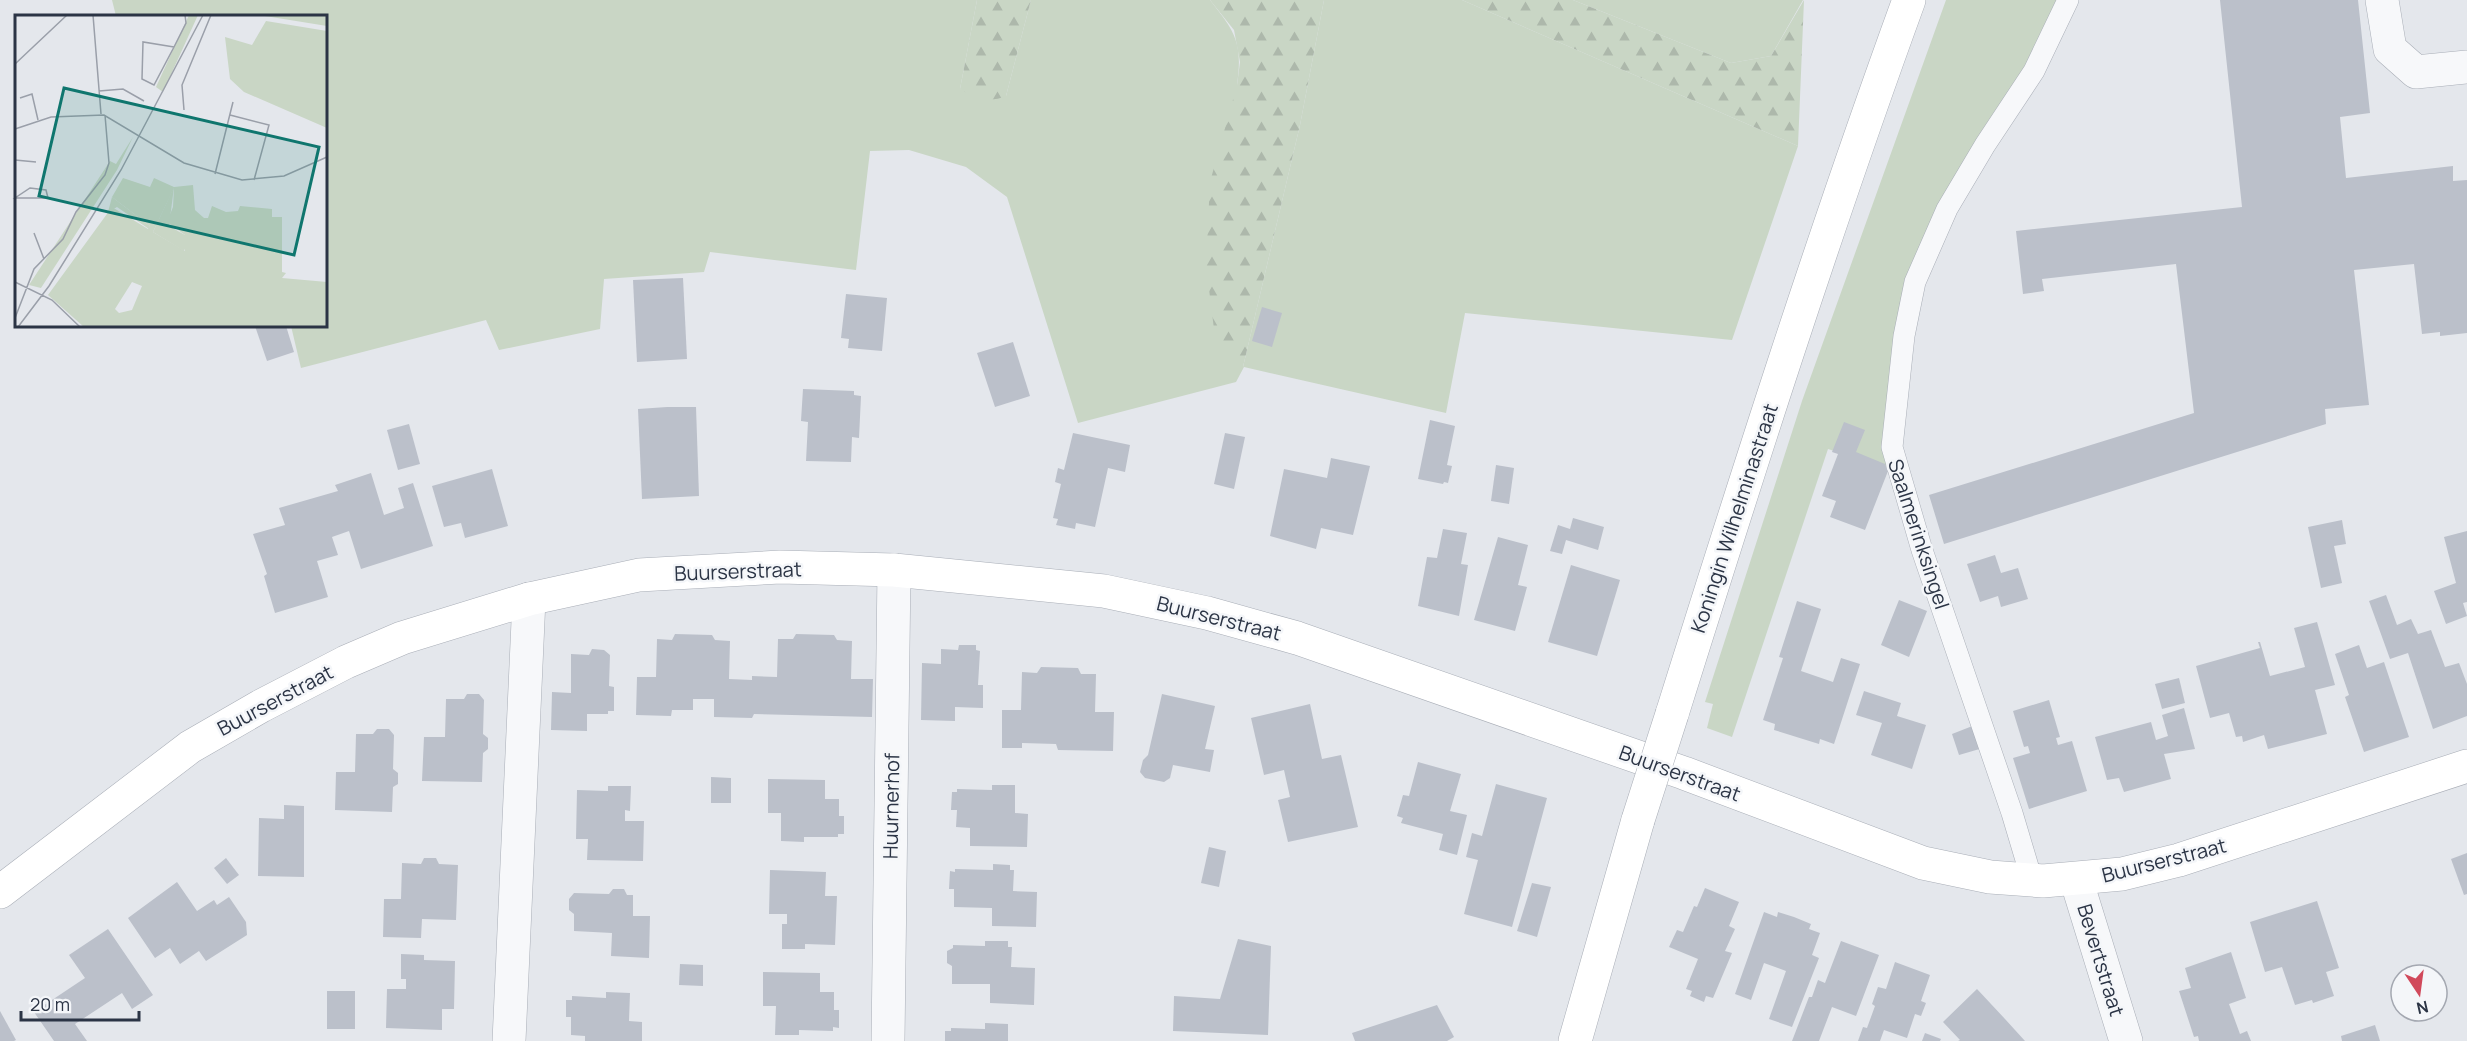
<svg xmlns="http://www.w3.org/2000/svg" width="2467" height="1041" font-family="Manrope,sans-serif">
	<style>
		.green { fill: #c9d6c5 }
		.forest { fill: url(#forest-firs) }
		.building { fill: #bbc0ca }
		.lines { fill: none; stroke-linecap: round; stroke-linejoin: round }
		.lane-casing { stroke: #a9aeb7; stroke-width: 22 }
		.street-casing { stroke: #a9aeb7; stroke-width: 34 }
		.secondary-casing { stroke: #a9aeb7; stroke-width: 34 }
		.lane { stroke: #f7f8fa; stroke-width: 21 }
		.street { stroke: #f7f8fa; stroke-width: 33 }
		.secondary { stroke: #fff; stroke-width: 33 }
		.secondary-bridge-casing { stroke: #a9aeb7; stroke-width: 34; stroke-linecap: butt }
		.secondary-bridge { stroke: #fff; stroke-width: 33 }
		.labels { text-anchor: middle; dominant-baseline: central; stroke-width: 5; stroke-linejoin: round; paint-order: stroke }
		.street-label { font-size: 20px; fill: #2b3445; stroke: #f4f6f9 }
		.inset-road { fill: none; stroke: #9a9fa9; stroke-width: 1.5 }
		.view { fill: #0f766e; fill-opacity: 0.15; stroke: #0f766e; stroke-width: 3 }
		.inset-edge { fill: none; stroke: #2b3445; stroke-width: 3 }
	</style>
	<defs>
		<pattern id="forest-firs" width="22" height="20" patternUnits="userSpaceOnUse" patternTransform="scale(1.5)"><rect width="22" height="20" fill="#c9d6c5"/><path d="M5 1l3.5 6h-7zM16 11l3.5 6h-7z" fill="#adb8ab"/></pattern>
	</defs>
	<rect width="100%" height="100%" fill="#e4e7ec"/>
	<g class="green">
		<path d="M112,0H977L960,89L1006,96L1031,0H1210C1235,32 1243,42 1237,85L1243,367L1300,125L1324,0H1462L1798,146L1732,340L1465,313L1446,413L1244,367L1236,382L1078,423L1007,197L966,167L909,150L870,151L856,270L710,252L704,272L604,279L600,329L499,350L486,320L301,368L291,326H326V16H116Z"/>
		<polygon points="1573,0 1803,0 1771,56 1731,63"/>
		<polygon points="1946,0 2064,0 1919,274 1890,400 1887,468 1828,449 1732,737 1707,728 1713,704 1705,702 1802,401"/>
	</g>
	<g class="forest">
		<path d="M977,0H1031L1006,96C990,103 975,99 960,89Z"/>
		<polygon points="1210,0 1324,0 1300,125 1243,367 1215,337 1206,265 1210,182 1237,85 1240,62 1234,30"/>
		<polygon points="1462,0 1573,0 1731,63 1771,56 1804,0 1798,146"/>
	</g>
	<g class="building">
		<polygon points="2220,0 2358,0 2370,113 2340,117 2346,178 2453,166 2453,181 2467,180 2467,333 2440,336 2440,332 2422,334 2414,264 2354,270 2369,405 2325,409 2326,424 1944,544 1929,495 2194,413 2176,264 2042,279 2044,291 2023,294 2016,231 2242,207"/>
		<polygon points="683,278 687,359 637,362 633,280"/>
		<polygon points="846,294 887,298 882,351 848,348 849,339 841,338"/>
		<polygon points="1262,307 1282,313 1272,347 1252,341"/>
		<polygon points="255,326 286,326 294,352 267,361"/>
		<polygon points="1013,342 1030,396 995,407 977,353"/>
		<polygon points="803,389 854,391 854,395 861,396 859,438 852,437 851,462 806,461 808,422 801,421"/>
		<polygon points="667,407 696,407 699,496 642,499 638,409"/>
		<polygon points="1430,420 1455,426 1447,465 1452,466 1448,483 1444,482 1443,484 1418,479"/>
		<polygon points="1844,422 1865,430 1856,452 1885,464 1888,471 1865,530 1830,517 1836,501 1822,496 1838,454 1832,452"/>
		<polygon points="409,424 420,464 398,470 387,430"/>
		<polygon points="1073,433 1130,445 1125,472 1108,468 1095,527 1076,523 1075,529 1056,525 1058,519 1053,518 1061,484 1055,482 1058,468 1064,470"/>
		<polygon points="1225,433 1245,437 1234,489 1214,484"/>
		<polygon points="1331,458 1370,466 1353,535 1321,528 1316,549 1270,536 1284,469 1327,478"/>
		<polygon points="1496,465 1514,468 1509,504 1491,501"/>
		<polygon points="492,469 508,526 465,538 461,523 444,527 432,486"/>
		<polygon points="371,473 384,515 404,508 398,488 413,483 433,546 361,569 349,531 332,537 338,555 317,561 328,597 275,613 264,576 267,574 253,534 285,525 279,508 338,491 335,485"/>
		<polygon points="1573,518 1604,527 1598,550 1566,540 1562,554 1550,551 1558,525 1570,529"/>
		<polygon points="2342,520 2346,544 2334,546 2342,583 2321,588 2308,527"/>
		<polygon points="1443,529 1467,533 1461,564 1468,565 1459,616 1418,606 1427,557 1437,558"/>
		<polygon points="2467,531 2467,602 2463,603 2467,616 2446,624 2434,591 2456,583 2444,537"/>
		<polygon points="1498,537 1528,545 1518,585 1527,587 1515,631 1474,620"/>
		<polygon points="1995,555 2001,573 2018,568 2028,599 2001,607 1998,596 1980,602 1967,564"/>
		<polygon points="1571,565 1620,580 1597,656 1548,642"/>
		<polygon points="2386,595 2397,625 2411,619 2418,634 2431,630 2445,667 2459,663 2467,684 2467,716 2433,729 2408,653 2390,659 2369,601"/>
		<polygon points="1899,600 1927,611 1909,657 1881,645"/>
		<polygon points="1797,601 1821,609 1801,671 1833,682 1841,658 1860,664 1834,744 1820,739 1819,744 1774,730 1775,724 1763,720 1783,658 1779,657"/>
		<polygon points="2317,622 2335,685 2315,690 2327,734 2268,749 2264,735 2243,742 2242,736 2236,737 2229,713 2210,718 2196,666 2260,648 2258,642 2260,642 2270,676 2305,667 2294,628"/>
		<polygon points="675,634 712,635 715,640 730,641 729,679 752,680 752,676 777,677 778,639 793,639 796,634 834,635 837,640 852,641 851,679 873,679 872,717 754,714 752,718 714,717 714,699 693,699 693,710 672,710 671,716 636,715 637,677 656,677 657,639 672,640"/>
		<polygon points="959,645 976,645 976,650 980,651 978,685 983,685 983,708 955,707 955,721 921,720 922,663 941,664 941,649 958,650"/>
		<polygon points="2359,645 2367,668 2384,662 2409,737 2364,752 2345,697 2349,695 2335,654"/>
		<polygon points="592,649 604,650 610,655 609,686 614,687 614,711 608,711 608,714 587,714 587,731 551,730 552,692 571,693 571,654 589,655"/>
		<polygon points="1041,667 1078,668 1081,674 1096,674 1095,712 1114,712 1113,751 1058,750 1056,744 1022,743 1022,748 1002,748 1002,710 1021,710 1022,672 1037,673"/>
		<polygon points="2179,678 2185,703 2162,709 2155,684"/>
		<polygon points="1864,691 1901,703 1897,716 1926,725 1912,769 1871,755 1882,723 1856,715"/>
		<polygon points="467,694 479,694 484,700 483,734 488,738 488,749 483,753 482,782 422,781 424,737 445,737 446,699 464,699"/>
		<polygon points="1162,694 1215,706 1205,749 1214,750 1210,772 1173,765 1170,778 1164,782 1145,778 1140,772 1143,760 1148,755"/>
		<polygon points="2049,700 2060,737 2056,738 2058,745 2072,741 2087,791 2029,809 2013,758 2030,753 2028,746 2024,747 2013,711"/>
		<polygon points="1310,704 1322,759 1341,755 1358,827 1288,842 1278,800 1290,797 1284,770 1264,775 1251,718"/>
		<polygon points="2184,708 2195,749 2164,754 2171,779 2124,792 2119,778 2107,780 2095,737 2151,722 2156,740 2168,736 2162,715"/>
		<polygon points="1975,725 1983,748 1959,755 1952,734"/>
		<polygon points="377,729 389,729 394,735 393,769 398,773 398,784 393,787 392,812 335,810 336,772 355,772 356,734 373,734"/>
		<polygon points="1418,762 1461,774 1450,811 1467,815 1457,855 1439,850 1443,834 1401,823 1403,818 1397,816 1403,795 1409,796"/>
		<polygon points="711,777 731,778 731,803 711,803"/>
		<polygon points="768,779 825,780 825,799 839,799 839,816 844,816 844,834 838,834 838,837 804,837 804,842 781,841 781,813 768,813"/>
		<polygon points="1496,784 1547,798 1512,927 1464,914 1478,860 1466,857 1472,833 1482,836"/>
		<polygon points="992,785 1015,785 1015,813 1028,814 1027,847 970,846 970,828 956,827 957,810 951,810 952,792 957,792 957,789 992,790"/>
		<polygon points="608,786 631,786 630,811 625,810 625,821 644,821 643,861 587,860 588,839 576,839 577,790 608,791"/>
		<polygon points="284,805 304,806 304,877 258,876 259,818 284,819"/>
		<polygon points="1209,847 1226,851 1219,887 1201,883"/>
		<polygon points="2467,853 2467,894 2464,895 2451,859"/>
		<polygon points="226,858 239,875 227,884 214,868"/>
		<polygon points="424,858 436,858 439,864 458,865 456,920 422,919 421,938 383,937 384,899 401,899 402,863 421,864"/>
		<polygon points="993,864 1010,865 1010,870 1014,870 1013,891 1037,892 1036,927 992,926 992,908 954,907 954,889 949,889 950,871 955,872 955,869 993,870"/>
		<polygon points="770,870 826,872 825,896 837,896 835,945 805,944 805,949 782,949 782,924 787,924 787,914 769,914"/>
		<polygon points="177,882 197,911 214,900 217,905 229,897 246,922 247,935 206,961 199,951 180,964 170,948 155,958 128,918"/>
		<polygon points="1532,883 1551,887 1537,937 1517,931"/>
		<polygon points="1705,888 1739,902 1729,926 1735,929 1725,951 1732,953 1713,998 1706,996 1704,1002 1690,996 1692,991 1686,989 1698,959 1669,947 1677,930 1683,932 1694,906 1697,907"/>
		<polygon points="613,889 624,889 627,895 633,895 633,916 650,916 649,958 611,956 612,933 574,931 574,914 569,910 569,899 574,893 609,894"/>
		<polygon points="2317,901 2339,968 2326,972 2334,996 2313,1003 2312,1000 2295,1005 2282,967 2265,972 2250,922"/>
		<polygon points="1764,912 1777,917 1778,912 1794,917 1811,924 1809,929 1820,933 1812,955 1819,958 1792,1027 1769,1019 1786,971 1764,963 1751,1000 1735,994"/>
		<polygon points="108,929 153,995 132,1009 122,993 75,1024 87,1041 54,1041 34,1012 85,978 69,955"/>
		<polygon points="1238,939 1271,946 1268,1035 1173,1031 1174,996 1220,999"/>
		<polygon points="985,941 1008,941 1008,947 1012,947 1011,967 1035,968 1034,1005 990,1003 990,984 952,984 952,966 947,963 947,951 953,948 953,945 985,946"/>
		<polygon points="1841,941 1879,955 1856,1016 1832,1007 1819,1041 1792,1041 1809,997 1812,997 1818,980 1825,983"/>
		<polygon points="2231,952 2246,998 2229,1004 2240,1034 2247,1031 2251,1041 2199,1041 2198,1036 2194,1037 2179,991 2191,988 2185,968"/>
		<polygon points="401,954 424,955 424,960 455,961 454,1009 442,1009 442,1030 386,1028 387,989 406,989 406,979 401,979"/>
		<polygon points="1895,962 1930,975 1921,1001 1926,1003 1921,1016 1915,1014 1907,1038 1884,1030 1880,1041 1858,1041 1863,1027 1867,1028 1875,1006 1872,1004 1878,987 1886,989"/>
		<polygon points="680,964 703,965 703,986 679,985"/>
		<polygon points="763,972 820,973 820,992 834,992 834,1010 839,1010 839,1028 833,1027 833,1031 799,1030 799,1035 775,1035 776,1006 763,1006"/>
		<polygon points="1977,989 2005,1019 2025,1041 1958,1041 1960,1040 1943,1022"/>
		<rect x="327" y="991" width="28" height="38"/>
		<polygon points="606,992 630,993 629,1021 642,1022 642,1041 585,1041 585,1036 571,1035 571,1017 566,1017 566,1000 572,1000 572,996 606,998"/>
		<polygon points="1437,1005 1454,1037 1447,1041 1355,1041 1352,1033"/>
		<polygon points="0,1011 16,1040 14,1041 0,1041"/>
		<polygon points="985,1023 1008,1024 1008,1041 945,1041 945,1031 951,1031 951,1028 985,1029"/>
		<polygon points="2375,1025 2380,1041 2342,1041 2341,1036"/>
		<polygon points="1925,1033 1941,1039 1940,1041 1922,1041"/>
	</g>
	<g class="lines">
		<defs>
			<polyline id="lane" points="2032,880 2012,813 1922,550 1892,447 1904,336 1915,282 1947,209 1985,145 2034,71 2068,0"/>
			<g id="street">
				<polyline points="2382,0 2390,49 2416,72 2467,67"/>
				<polyline points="2076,879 2126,1041"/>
				<polyline points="509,1041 529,599"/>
				<polyline points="888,1041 894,570"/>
			</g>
			<g id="secondary">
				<path d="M1672,714C1747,475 1823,236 1909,0"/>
				<polyline points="0,892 190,747 261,706 346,662 402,638 529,599 639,575 780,567 894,570 1104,591 1207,613 1297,638 1684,773 1923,863 1990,877 2043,881 2122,874 2179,860 2467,766"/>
				<polyline points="1575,1041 1638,820"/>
			</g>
		</defs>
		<use href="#lane" class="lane-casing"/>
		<use href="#street" class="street-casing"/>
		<use href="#secondary" class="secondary-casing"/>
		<use href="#lane" class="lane"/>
		<use href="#street" class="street"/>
		<use href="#secondary" class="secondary"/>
		<defs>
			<polyline id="secondary-bridge" points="1638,820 1672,714"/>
		</defs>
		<use href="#secondary-bridge" class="secondary-bridge-casing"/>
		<use href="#secondary-bridge" class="secondary-bridge"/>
	</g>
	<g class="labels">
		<g class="street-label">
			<text transform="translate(1734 518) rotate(-72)">Koningin Wilhelminastraat</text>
			<text transform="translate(1919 534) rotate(72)">Saalmerinksingel</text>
			<text transform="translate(738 571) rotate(-2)">Buurserstraat</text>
			<text transform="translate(1219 618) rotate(14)">Buurserstraat</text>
			<text transform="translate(275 700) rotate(-28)">Buurserstraat</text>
			<text transform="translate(1680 773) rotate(20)">Buurserstraat</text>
			<text transform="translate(891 806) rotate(-89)">Huurnerhof</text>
			<text transform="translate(2164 860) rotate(-14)">Buurserstraat</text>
			<text transform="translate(2101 960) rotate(73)">Bevertstraat</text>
		</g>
	</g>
	<g transform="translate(15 15)">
		<rect width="312" height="312" fill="#e4e7ec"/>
		<path d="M312,0V11L250,1V0ZM251,6L312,16V113L229,77L215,64L210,22L237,30ZM118,122L102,155L26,273L14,270L95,146L101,149ZM108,163L135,172L139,163L159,172L178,170L180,195L189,203H193L197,191L211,197L223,196L225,191L257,194V202H267V257L271,258L267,263L312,267V312H69L33,280L97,192L133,214L135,211L97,182ZM159,173L158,192L152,207L170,220V236L138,217ZM117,267L127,271L117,295L104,298L100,294Z" fill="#c9d6c5" fill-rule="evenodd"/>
		<path d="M174,0H183L148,77L141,72ZM159,172L154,211L170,220L177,206L182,208L169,236L138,217ZM97,182L135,211L134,214L102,192L93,197Z" fill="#c9d6c5"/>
		<path class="inset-road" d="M78,0L86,99M159,32L128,27L127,64L139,70L159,32L171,8L170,0M0,49L52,0M84,76L108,74L129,86M5,83L17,79L23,105M169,95L167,70L196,0M215,100L254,110L239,165M0,114L36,102L89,100L169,148L227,165L269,161L312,142M0,145L21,147M200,159L218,87M15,173L31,175L33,183H0ZM19,218L29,244M0,267L37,285L65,312M0,303L19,254L48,224L61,197L90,160L94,148L90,100M3,312L34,271L106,155L188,0"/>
		<path class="view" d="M49,73L304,132L279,240L24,181Z"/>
		<rect width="312" height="312" class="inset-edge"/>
	</g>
	<g transform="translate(2419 993) rotate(167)"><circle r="28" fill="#f4f6f9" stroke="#a4a8b1" stroke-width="1.5"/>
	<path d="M0-4.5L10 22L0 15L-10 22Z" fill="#d1495b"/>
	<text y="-9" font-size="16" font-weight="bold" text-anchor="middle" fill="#2b3445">N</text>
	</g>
	<path d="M21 1011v9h118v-9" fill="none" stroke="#2b3445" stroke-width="3"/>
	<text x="30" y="1011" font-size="18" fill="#2b3445" stroke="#f4f6f9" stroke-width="4.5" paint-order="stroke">20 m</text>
</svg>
